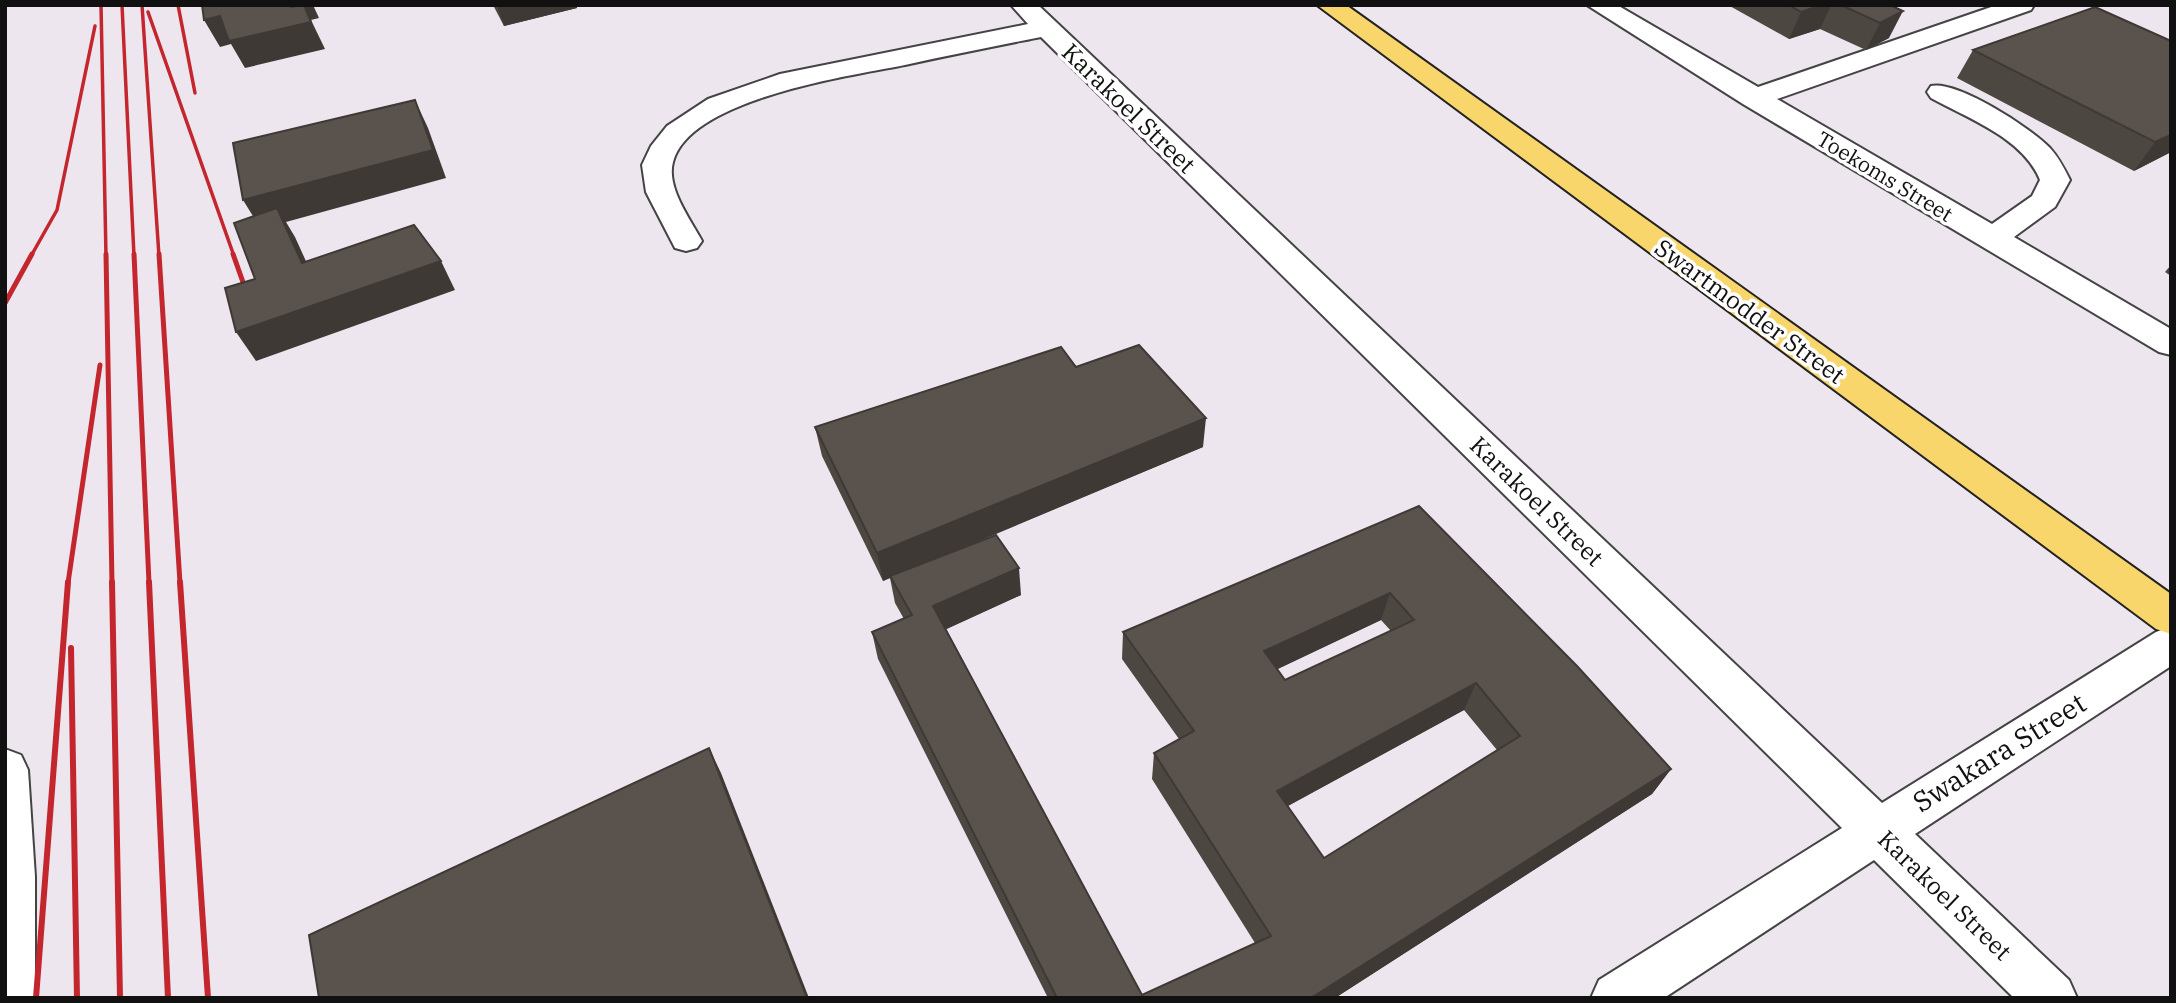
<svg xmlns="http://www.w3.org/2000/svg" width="2176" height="1003" font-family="'IBM Plex Serif',serif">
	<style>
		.industrial { fill: #eee6ef }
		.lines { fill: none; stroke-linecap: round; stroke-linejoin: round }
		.minor-casing { stroke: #444; stroke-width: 4 }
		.major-casing { stroke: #222; stroke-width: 4 }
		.minor { fill: #fff; fill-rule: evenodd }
		.major { fill: #f9d66b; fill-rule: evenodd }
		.rail-far2 { stroke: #c4262e; stroke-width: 3.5 }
		.rail-far1 { stroke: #c4262e; stroke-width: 5 }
		.rail { stroke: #c4262e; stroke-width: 6 }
		.wall { fill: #4d4742; fill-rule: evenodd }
		.shaded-wall { fill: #3f3936 }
		.building { fill: #5a524d; stroke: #3f3936; stroke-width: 2; fill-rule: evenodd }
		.labels { text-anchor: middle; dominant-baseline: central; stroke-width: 7; stroke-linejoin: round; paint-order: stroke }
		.far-street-label { font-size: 21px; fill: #111; stroke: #fff }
		.street-label { font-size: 24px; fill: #111; stroke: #fff }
		.near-street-label { font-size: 28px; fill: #111; stroke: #fff }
	</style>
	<rect width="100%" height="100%" fill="#fffdf5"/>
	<rect class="industrial" x="5" y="5" width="2166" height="993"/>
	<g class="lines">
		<defs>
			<g id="minor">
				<path d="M1011,5H1038L1882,803L2156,632L2171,626V666L1915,834L2069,980L2077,998H2014L1874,860L1664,998H1591L1599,980L1842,828L1041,37C996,46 950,55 905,65C849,76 689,99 673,162C666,188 691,220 702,241L697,248L686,251L675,248L646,192L642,165L651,146L667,126L708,99L780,74L1028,24Z"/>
				<path d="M1587,5H1617L1758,87L1997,5H2034L2031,10L1777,99L1992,224L2032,196L2040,180C2023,138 1969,119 1931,98L1927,92L1931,86C1957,80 2031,128 2050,148C2059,158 2064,168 2070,180L2055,207L2014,237L2171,329V355L2159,352L1743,104Z"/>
				<polygon points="5,749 21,755 28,770 35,877 35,998 5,998"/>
			</g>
			<polygon id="major" points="1317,5 1346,5 2171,594 2171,634 2156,629"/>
		</defs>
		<use href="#minor" class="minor-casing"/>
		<use href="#major" class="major-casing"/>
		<use href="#minor" class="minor"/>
		<use href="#major" class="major"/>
		<g class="rail-far2">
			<polyline points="101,5 106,256"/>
			<polyline points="122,5 134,256"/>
			<polyline points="142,5 159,256"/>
			<polyline points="178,5 195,93"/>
			<polyline points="148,12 234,256"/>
			<polyline points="31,256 57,210 95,26"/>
		</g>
		<g class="rail-far1">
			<polyline points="106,254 112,583"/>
			<polyline points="134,254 149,583"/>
			<polyline points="159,254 180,583"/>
			<polyline points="233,254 250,302"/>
			<polyline points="5,303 32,254"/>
			<polyline points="68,583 100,365"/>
		</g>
		<g class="rail">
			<polyline points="112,582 120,998"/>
			<polyline points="149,582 168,998"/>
			<polyline points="180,582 208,998"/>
			<polyline points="71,648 77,998"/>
			<polyline points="36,998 68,582"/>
		</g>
	</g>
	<g class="wall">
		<polygon points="493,5 576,5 577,8 504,26"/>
		<polygon points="1728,5 1890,5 1889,38 1866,50 1820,29 1789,39"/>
		<polygon points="2095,7 2171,152 2134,171 1957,78 1973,50"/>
		<polygon points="2171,265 2171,276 2165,272"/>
		<path d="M1076,367L1203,447L961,548L1021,595L946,629L1142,995L1255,943L1152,779L1154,753L1179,739L1122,659L1123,632L1419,506L1671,769L1652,794L1335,998H1048L878,659L872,632L904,619L895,603L890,578L883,581L822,456L815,427ZM1381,620L1391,631L1285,680L1277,669ZM1464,710L1497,750L1324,858L1288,806Z"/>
	</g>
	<g class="shaded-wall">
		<polygon points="290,5 313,5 319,18 311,20 325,49 245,68 231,44 220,47 204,20 220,16 299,23"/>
		<polygon points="497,5 576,5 577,8 504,26"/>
		<polygon points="1822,5 1831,5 1820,29 1789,39 1801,12"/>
		<polygon points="1903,11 1889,38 1866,50 1880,23"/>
		<polygon points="415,100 428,128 446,178 286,222 295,237 320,292 261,229 243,200"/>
		<polygon points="2171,135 2171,152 2134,171 2155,142"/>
		<polygon points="5,146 6,148 5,234"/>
		<polygon points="441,261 455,290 256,361 236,332"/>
		<polygon points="1206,418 1203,447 891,578 890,576 890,578 883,581 877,553"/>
		<polygon points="1019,568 1021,595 938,633 933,606"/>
		<polygon points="1390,593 1381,620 1259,678 1264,651"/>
		<polygon points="1476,683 1464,710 1271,815 1277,791"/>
		<polygon points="709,748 721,773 809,998 807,998"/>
		<polygon points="1671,769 1652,794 1335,998 1311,998"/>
	</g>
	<g class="building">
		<polygon points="202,5 290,5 291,7 304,5 311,22 229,41 220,16 204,20"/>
		<polygon points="1789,5 1822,5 1801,12"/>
		<polygon points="1841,5 1890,5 1903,11 1880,23"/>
		<polygon points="2095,7 2171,41 2171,135 2155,142 1973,50"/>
		<polygon points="415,100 433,150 243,200 233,143"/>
		<polygon points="277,208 302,263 414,225 441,261 236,332 225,288 255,279 234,223"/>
		<polygon points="1139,345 1206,418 877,553 815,427 1061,347 1076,367"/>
		<path d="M1419,506L1577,666L1671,769L1311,998H1057L872,632L912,615L890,576L996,535L1019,568L933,606L1142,995L1271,936L1154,753L1194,731L1123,632ZM1390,593L1414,620L1285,680L1264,651ZM1476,683L1520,736L1324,858L1277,791Z"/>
		<polygon points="709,748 807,998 319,998 309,935"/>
	</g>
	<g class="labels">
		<g class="far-street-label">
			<text transform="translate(1885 176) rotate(31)">Toekoms Street</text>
		</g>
		<g class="street-label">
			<text transform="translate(1129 108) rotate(44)">Karakoel Street</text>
			<text transform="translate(1750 311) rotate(36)">Swartmodder Street</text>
			<text transform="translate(1537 501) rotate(44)">Karakoel Street</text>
			<text transform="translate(1945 895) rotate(44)">Karakoel Street</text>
		</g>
		<g class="near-street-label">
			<text transform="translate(1999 752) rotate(-32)">Swakara Street</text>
		</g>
	</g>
	<rect width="2176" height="1003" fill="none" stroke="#111111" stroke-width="14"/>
</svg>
